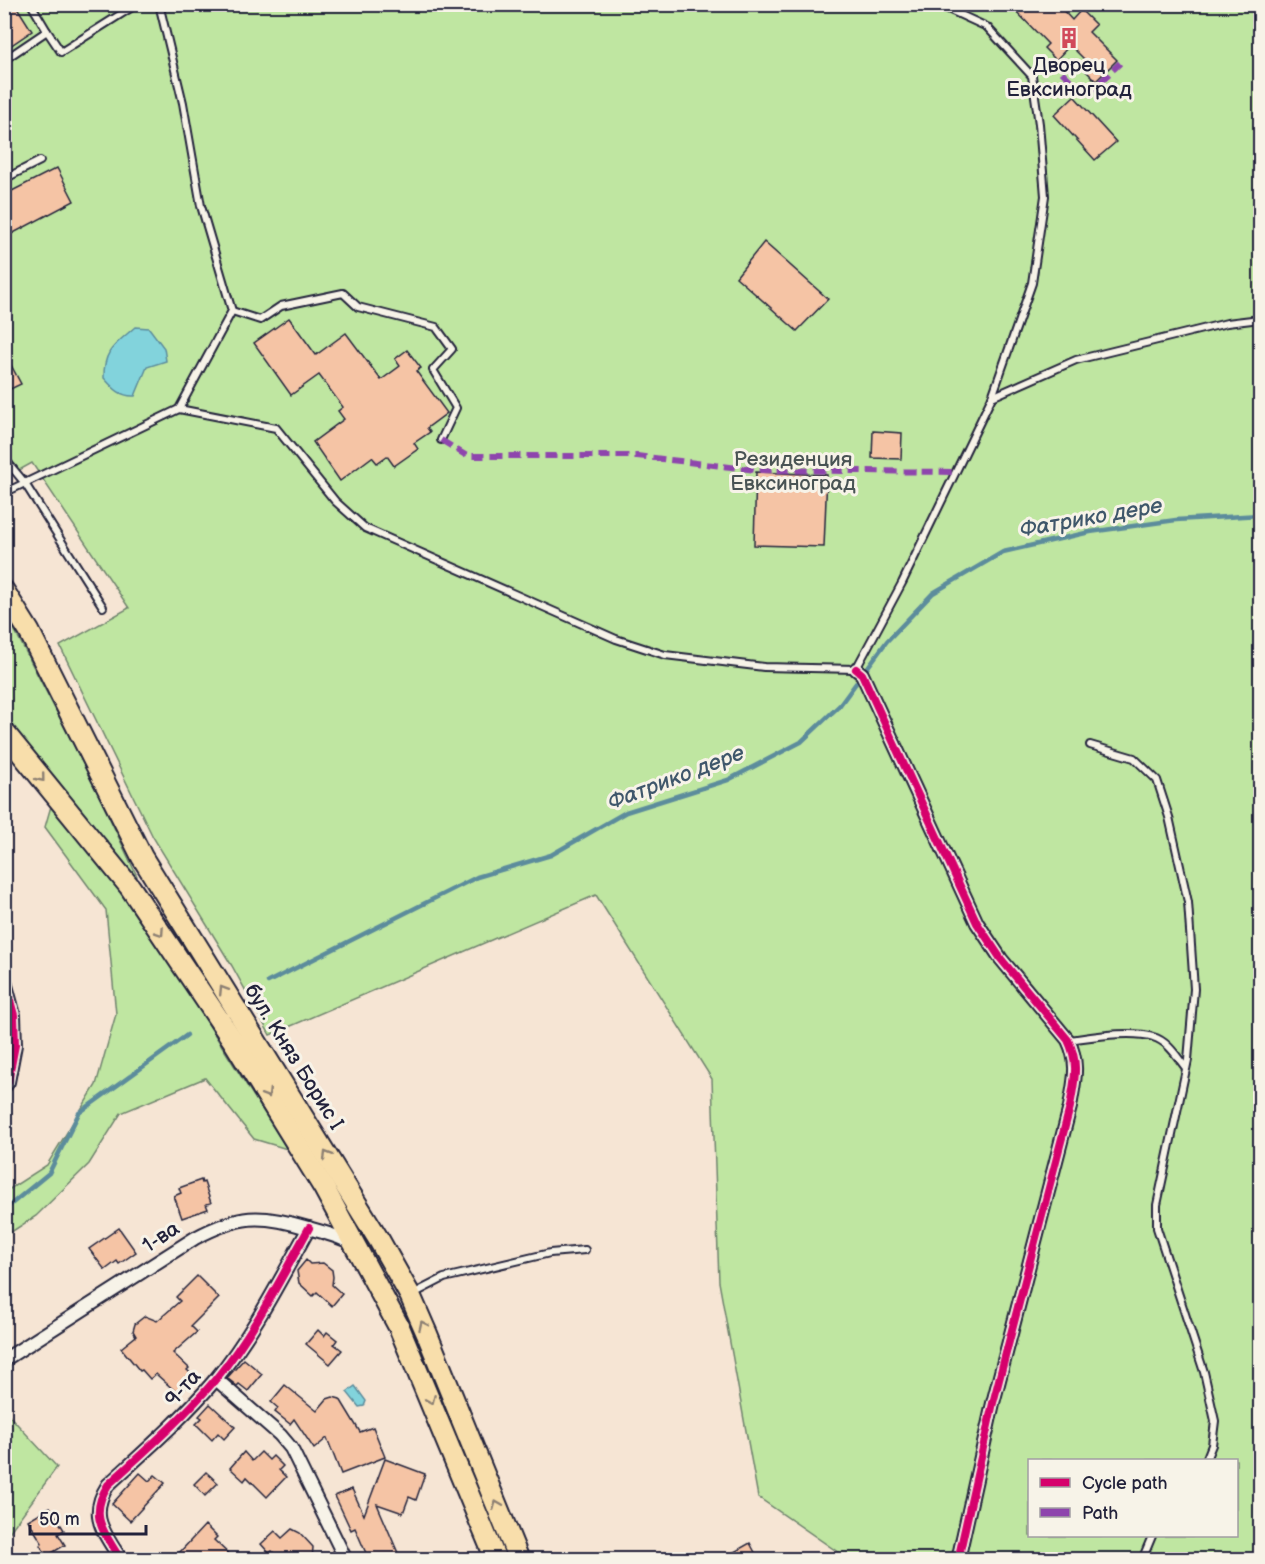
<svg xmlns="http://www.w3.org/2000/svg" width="1265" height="1564" font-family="'Balsamiq Sans',sans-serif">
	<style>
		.green { fill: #bfe6a1; stroke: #70846e; stroke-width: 1.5; fill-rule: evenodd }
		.water { fill: #82d3dc; stroke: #5c8c9c; stroke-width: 1.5 }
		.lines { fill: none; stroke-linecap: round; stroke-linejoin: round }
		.stream { stroke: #5c8c9c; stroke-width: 4.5 }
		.building { fill: #f5c4a5; stroke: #22223b; stroke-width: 1.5 }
		.service-casing { stroke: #22223b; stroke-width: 10 }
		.minor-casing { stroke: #22223b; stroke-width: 16 }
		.trunk-casing { stroke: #22223b; stroke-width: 24 }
		.service { stroke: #f7f3e8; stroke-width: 6 }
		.minor { stroke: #f7f3e8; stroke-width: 12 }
		.trunk { stroke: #f8deab; stroke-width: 20 }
		.quiet { stroke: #8e44ad; stroke-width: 6; stroke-dasharray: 12 6; stroke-linecap: butt }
		.cycleway-casing { stroke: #f7f3e8; stroke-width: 11 }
		.cycleway { stroke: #d6006c; stroke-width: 8 }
		.oneway { stroke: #8d8073 }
		.labels { text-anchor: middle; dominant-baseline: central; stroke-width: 6; stroke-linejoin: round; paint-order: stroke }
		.poi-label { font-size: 21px; fill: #22223b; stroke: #f7f3e8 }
		.park-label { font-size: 21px; fill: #495354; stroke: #f7f3e8 }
		.street-label { font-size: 21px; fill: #22223b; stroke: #f7f3e8 }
		.water-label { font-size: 22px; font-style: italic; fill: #3f576b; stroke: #f7f3e8 }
	</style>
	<rect width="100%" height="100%" fill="#f6e5d4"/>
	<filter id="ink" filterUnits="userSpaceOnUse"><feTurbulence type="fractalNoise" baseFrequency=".0167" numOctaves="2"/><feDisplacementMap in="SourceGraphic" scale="12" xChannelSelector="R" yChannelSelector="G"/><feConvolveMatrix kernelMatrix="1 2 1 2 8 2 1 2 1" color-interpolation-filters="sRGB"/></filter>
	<g filter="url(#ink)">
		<g class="green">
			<path d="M5,5H1260V1559H848L758,1497L719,1282L712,1079L596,895L270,1035L232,966L153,837L60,646L129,608L32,463L5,478ZM1030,1460H1236V1536H1030Z"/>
			<polygon points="10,627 14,629 91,779 137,876 132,878 5,718 5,635"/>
			<polygon points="51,806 119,887 166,954 215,1035 287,1149 254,1139 205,1078 121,1113 89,1164 36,1216 5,1236 5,1192 47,1165 96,1085 116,1014 106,910 45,827"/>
			<polygon points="5,1411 57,1467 5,1538"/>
		</g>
		<g class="water">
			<path d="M135,327L149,328L164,348L166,361L147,367L135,396C120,397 113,388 104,378C103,350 116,344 135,327Z"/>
			<polygon points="355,1386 366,1401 364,1406 359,1407 347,1392"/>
		</g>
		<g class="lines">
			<g class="stream">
				<polyline points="268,982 477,877 551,855 626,812 728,780 801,742 840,705 887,641 933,593 1003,552 1090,532 1176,520 1260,515"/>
				<polyline points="4,1210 49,1173 79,1113 187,1035"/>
			</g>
		</g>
		<g class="building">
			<polygon points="4,4 15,4 32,31 4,50"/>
			<polygon points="1009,4 1057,4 1072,20 1081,10 1096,25 1089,32 1117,60 1096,81 1086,71 1091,66 1070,45 1056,60 1044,48 1048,44"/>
			<polygon points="1074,96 1116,142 1095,160 1054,115"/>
			<polygon points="57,168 74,201 4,238 4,195"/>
			<polygon points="764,242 828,299 797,331 736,277"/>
			<polygon points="289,318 316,355 346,333 381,380 400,366 395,359 407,350 421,368 416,371 447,413 427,428 430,432 414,443 418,449 394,466 387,456 377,463 372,457 340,481 313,442 344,419 338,411 343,407 319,375 291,395 254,343"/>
			<polygon points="4,352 21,384 4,392"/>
			<polygon points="873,431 902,433 901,459 872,458"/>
			<polygon points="756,472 827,475 824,547 754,545"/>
			<polygon points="201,1180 202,1183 204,1182 211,1203 206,1204 208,1209 182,1218 174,1196 181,1193 179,1188"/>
			<polygon points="119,1228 136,1252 119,1264 117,1261 105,1270 89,1249"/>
			<polygon points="306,1260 310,1264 323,1263 332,1270 333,1277 332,1285 342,1294 332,1306 317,1292 313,1296 299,1283 297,1271"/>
			<polygon points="197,1276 219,1298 191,1326 197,1332 173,1353 189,1368 187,1370 195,1377 182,1390 180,1388 176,1392 156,1374 150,1379 142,1370 140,1371 121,1348 136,1336 133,1331 135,1324 145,1316 157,1321 180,1301 176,1297"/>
			<polygon points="318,1330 324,1336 327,1332 337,1340 334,1344 342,1350 330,1364 306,1344"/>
			<polygon points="244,1359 262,1374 248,1391 239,1384 237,1386 227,1378"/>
			<polygon points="285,1385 317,1411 327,1399 333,1397 340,1399 360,1432 373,1427 385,1457 341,1474 327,1438 314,1449 294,1419 290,1424 275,1412 278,1408 271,1402"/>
			<polygon points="210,1404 235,1427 224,1439 218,1433 212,1440 196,1424 202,1418 199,1416"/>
			<polygon points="244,1452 252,1461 261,1452 269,1460 273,1456 283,1466 279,1470 286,1477 267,1497 247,1477 244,1481 230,1468"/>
			<polygon points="385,1459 425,1474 416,1500 409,1497 403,1513 377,1504 401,1560 369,1560 355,1528 351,1530 335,1496 352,1489 364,1515"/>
			<polygon points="206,1472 218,1483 205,1496 194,1484"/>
			<polygon points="140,1473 149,1481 155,1475 165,1483 130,1521 112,1504"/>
			<polygon points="50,1507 64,1530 58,1534 65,1545 47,1556 40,1545 42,1543 28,1520"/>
			<polygon points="205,1525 217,1537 214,1540 235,1560 186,1560 179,1553"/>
			<polygon points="292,1529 300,1533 313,1547 312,1560 280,1560 272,1551 269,1553 261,1544 275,1531 282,1538"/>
			<polygon points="750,1543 759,1560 720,1560"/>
		</g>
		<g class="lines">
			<defs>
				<g id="service">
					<polyline points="31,4 47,31"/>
					<polyline points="937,4 987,27 1032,76 1039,124 1045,196 1032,283 992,397"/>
					<polyline points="4,60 47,31 61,52 137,4"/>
					<polyline points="4,179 40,161"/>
					<polyline points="232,311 260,320 281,306 343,293 358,307 436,327 452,349 433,370 456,408 441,440"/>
					<polyline points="179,409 276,428 335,501 365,528 616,639 665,655 764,667 856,669 902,583 992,397 1076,360 1227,323 1260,319"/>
					<polyline points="4,458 24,482 103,607"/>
					<polyline points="4,493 179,409 232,311 201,206 183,103 159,4"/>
					<polyline points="1090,745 1134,758 1157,780 1169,817 1188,902 1194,989 1188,1060 1157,1205 1157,1228 1204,1372 1215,1421 1212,1445 1206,1460"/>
					<path d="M1069,1040C1092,1037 1131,1030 1153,1037C1168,1041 1177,1057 1186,1068"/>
					<polyline points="413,1294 444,1278 550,1253 585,1250"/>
					<polyline points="1142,1560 1152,1536"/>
				</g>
				<g id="minor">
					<path d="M856,669L862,674L977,923L1001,959L1068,1040C1080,1065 1074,1081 1070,1107L993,1403L958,1560"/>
					<polyline points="4,978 14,1015 15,1045 8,1082 4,1087"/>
					<path d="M4,1360L195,1238C239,1215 259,1213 308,1228C323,1232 338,1236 352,1243"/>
					<polyline points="216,1379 280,1435 291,1448 346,1560"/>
					<path d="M121,1560C104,1532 88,1516 108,1485C145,1451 183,1418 215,1380C253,1334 280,1280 309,1228"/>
				</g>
				<g id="trunk">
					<polyline points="4,591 29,631 142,857 379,1240 410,1295 427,1334 519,1560"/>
					<polyline points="4,732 130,887 234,1042 324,1188 399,1327 496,1560"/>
				</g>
			</defs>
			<use href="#service" class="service-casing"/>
			<use href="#minor" class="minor-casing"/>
			<use href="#trunk" class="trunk-casing"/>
			<use href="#service" class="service"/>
			<use href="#minor" class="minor"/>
			<use href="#trunk" class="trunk"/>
			<g class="quiet">
				<polyline points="1062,72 1086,96 1120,63"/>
				<polyline points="441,440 467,456 637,456 756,470 956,472"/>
			</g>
			<defs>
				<g id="cycleway">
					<path d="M856,669L862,674L977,923L1001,959L1068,1040C1080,1065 1074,1081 1070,1107L993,1403L958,1560"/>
					<polyline points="4,978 14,1015 15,1045 8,1082 4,1087"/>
					<path d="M121,1560C104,1532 88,1516 108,1485C145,1451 183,1418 215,1380C253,1334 280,1280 309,1228"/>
				</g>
			</defs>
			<use href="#cycleway" class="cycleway-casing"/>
			<use href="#cycleway" class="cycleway"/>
		</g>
		<defs><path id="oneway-chevron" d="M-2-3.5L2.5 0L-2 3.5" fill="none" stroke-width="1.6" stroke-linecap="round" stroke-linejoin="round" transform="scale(1.5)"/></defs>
		<g class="oneway">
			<use href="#oneway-chevron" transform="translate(41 778) rotate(51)"/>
			<use href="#oneway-chevron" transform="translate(160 932) rotate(56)"/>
			<use href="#oneway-chevron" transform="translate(223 990) rotate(-122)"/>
			<use href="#oneway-chevron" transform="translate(267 1094) rotate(58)"/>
			<use href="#oneway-chevron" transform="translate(327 1155) rotate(-121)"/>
			<use href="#oneway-chevron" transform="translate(423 1325) rotate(-115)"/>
			<use href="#oneway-chevron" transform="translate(431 1400) rotate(67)"/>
			<use href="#oneway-chevron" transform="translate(497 1505) rotate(-112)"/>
		</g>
	</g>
	<defs>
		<symbol id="building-bare" viewBox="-9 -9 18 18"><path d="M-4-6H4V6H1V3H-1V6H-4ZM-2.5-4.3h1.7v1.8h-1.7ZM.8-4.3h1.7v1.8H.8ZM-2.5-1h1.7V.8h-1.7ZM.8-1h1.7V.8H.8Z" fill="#d1495b" stroke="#f7f3e8" stroke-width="2.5" paint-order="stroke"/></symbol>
	</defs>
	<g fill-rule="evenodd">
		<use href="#building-bare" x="1054" y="23" width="30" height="30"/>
	</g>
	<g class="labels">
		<g class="poi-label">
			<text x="1069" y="65">Дворец<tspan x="1069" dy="24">Евксиноград</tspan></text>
		</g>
		<g class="park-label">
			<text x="793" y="459">Резиденция<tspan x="793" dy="24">Евксиноград</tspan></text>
		</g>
		<g class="street-label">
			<text transform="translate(294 1057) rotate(58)">бул. Княз Борис I</text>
			<text transform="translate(161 1237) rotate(-33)">1-ва</text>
			<text transform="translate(183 1388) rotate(-48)">9-та</text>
		</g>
		<g class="water-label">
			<text transform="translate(1091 518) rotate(-10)">Фатрико дере</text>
			<text transform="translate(676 778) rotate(-21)">Фатрико дере</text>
		</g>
	</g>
	<rect width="1265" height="1564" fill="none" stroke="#f7f3e8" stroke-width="24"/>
	<rect x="12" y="12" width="1241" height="1540" fill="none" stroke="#22223b" stroke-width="2" filter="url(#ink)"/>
	<rect x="1028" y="1459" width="210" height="78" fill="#f7f3e8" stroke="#a29fa3" stroke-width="1.5"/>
	<rect x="1040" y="1478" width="30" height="9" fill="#d6006c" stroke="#a29fa3" stroke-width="1.5"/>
	<text x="1082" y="1489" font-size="18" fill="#22223b">Cycle path</text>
	<rect x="1040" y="1508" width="30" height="9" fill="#8e44ad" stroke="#a29fa3" stroke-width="1.5"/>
	<text x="1082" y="1519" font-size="18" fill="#22223b">Path</text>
	<path d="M30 1525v9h116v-9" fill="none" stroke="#22223b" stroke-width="3"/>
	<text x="39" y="1525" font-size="18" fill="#22223b" stroke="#f7f3e8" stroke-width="4.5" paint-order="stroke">50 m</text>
</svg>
